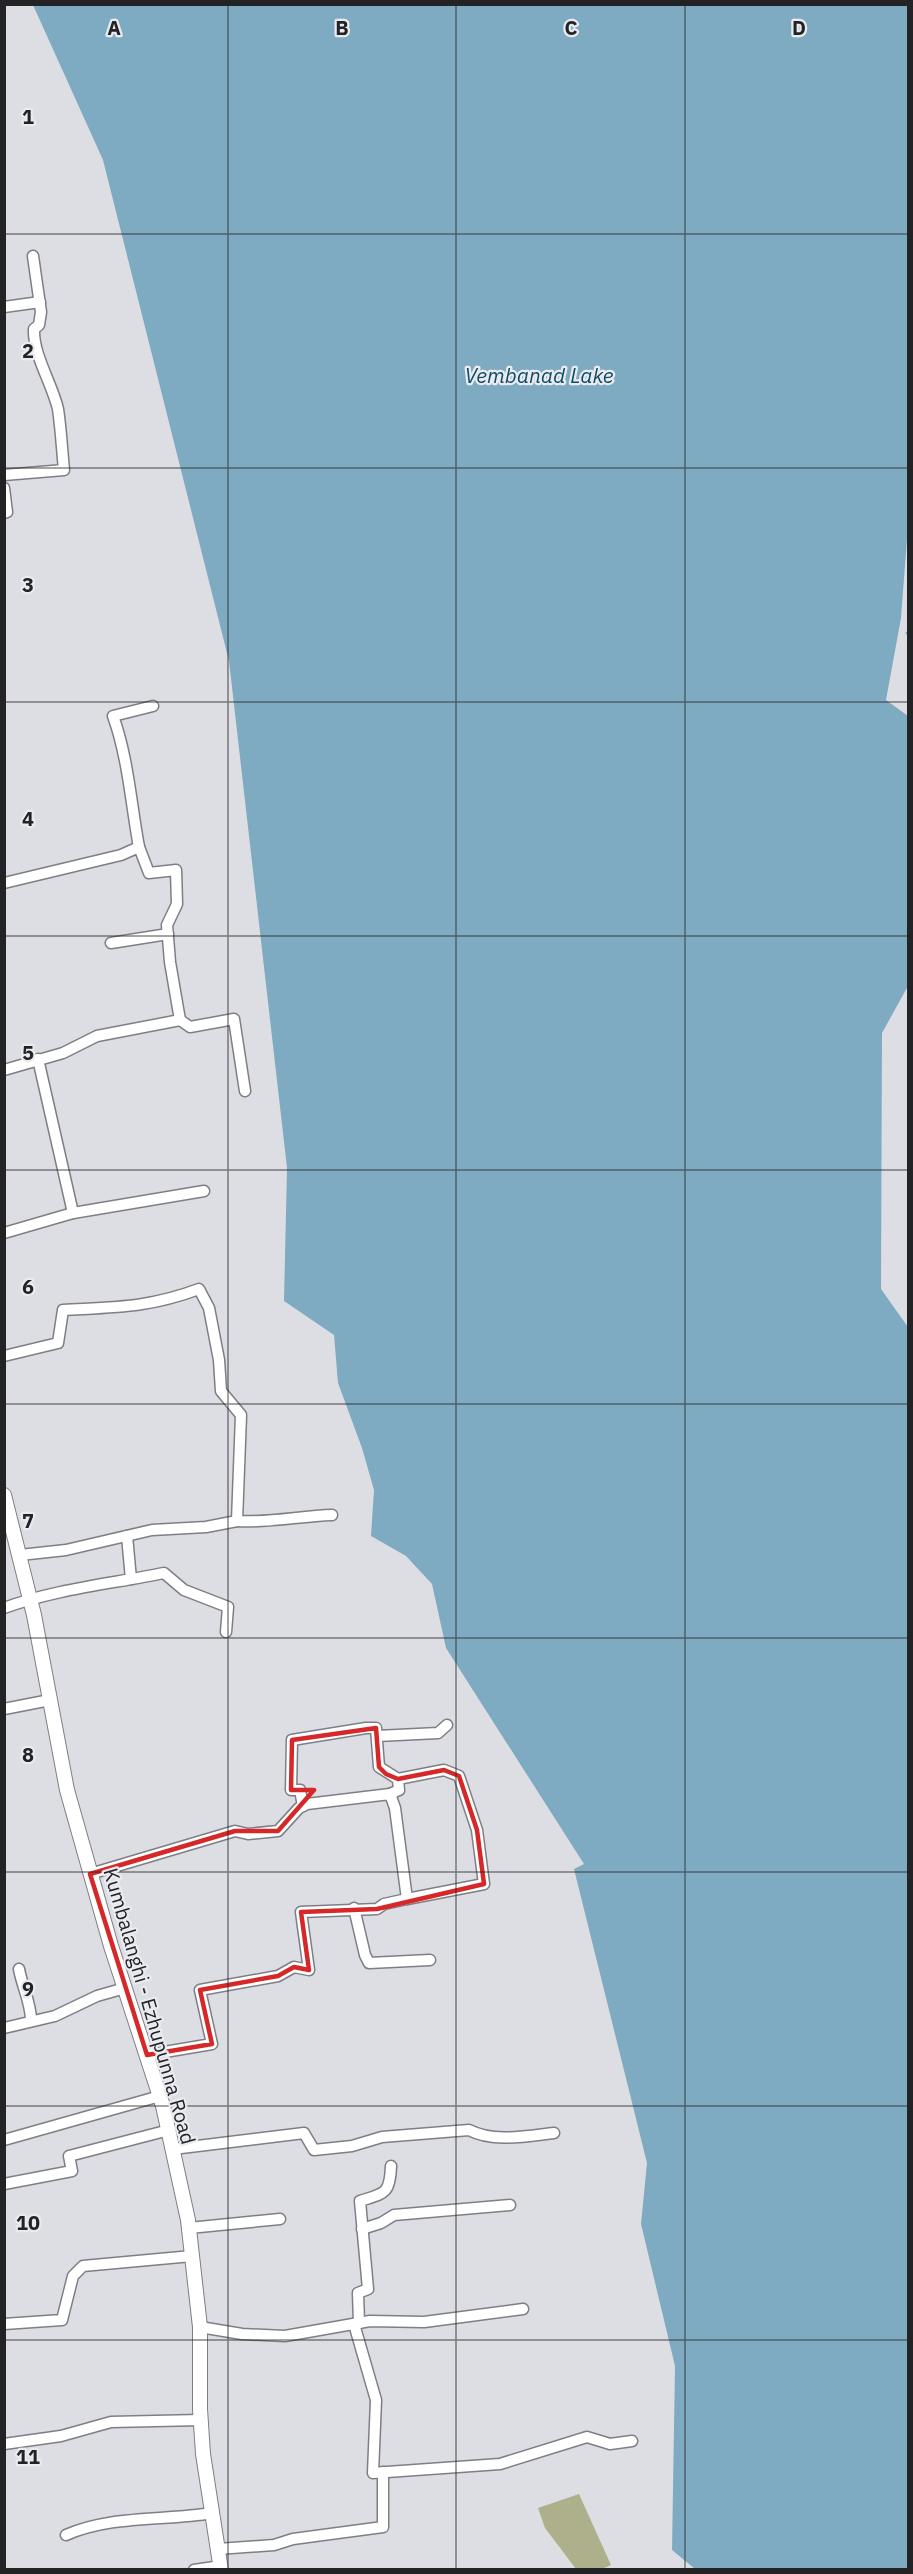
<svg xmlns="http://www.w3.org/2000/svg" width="913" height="2574" font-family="'IBM Plex Sans',sans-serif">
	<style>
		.green { fill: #adb08b }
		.water { fill: #7fabc2 }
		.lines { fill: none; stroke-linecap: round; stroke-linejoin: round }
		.stream { stroke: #7fabc2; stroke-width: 3 }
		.minor-casing { stroke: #7e7f84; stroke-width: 13 }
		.secondary-casing { stroke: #7e7f84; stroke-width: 16 }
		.minor { stroke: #fff; stroke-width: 10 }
		.secondary { stroke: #fff; stroke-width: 14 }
		.marked { fill: none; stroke: #d62828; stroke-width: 4.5; stroke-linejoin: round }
		.grid { fill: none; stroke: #232325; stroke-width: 1.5; stroke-opacity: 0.55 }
		.labels { text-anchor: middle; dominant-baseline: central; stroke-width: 4.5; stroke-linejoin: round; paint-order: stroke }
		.street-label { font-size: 20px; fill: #232325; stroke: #eaebf0 }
		.water-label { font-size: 21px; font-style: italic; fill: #104c64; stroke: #eaebf0 }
		.grid-label { font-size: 20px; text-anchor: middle; font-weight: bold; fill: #232325; stroke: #eaebf0; stroke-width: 4.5; stroke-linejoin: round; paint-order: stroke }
	</style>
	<rect width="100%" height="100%" fill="#dddee3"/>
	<polygon class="green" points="579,2494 611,2565 602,2569 576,2569 545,2528 538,2508"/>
	<polygon class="water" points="33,5 908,5 908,526 901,618 886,700 908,716 908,986 882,1033 881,1289 908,1327 908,2569 695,2569 672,2550 675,2366 641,2224 647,2163 574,1869 584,1864 446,1648 432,1584 406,1556 371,1536 374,1490 362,1448 338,1383 334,1335 284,1301 287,1168 229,661 103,160"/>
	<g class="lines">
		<polyline class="stream" points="907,633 908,633"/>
		<defs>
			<g id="minor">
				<polyline points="4,307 40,302"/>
				<path d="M4,475L64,470C62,450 61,429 58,409C52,383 33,355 34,329L39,325L41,312L33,256"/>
				<polyline points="4,488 7,512 4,513"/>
				<path d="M139,847C131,804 128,757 113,716L153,706"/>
				<polyline points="4,883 121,855 139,847 149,873 176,870 177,904 167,925 170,962 180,1020 97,1036 63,1053 4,1070"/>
				<polyline points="111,943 168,934"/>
				<polyline points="180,1020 190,1027 234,1019 245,1091"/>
				<polyline points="38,1059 73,1213"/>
				<polyline points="4,1233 73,1213 204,1191"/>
				<path d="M4,1356L58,1343L63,1310C115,1307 148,1308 199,1289L209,1308L219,1360L221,1391L241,1415L237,1521L206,1527L152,1530L66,1550L20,1555"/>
				<path d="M237,1521C269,1523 300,1516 332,1515"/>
				<polyline points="127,1536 131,1579"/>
				<path d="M4,1608C56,1589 110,1584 164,1573L184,1590L228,1607L226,1632"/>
				<polyline points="4,1709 50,1700"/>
				<polyline points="377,1736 438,1733 447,1725"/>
				<polyline points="398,1779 444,1770 459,1776 477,1830 484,1884 407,1899"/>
				<polyline points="303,1806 300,1790 291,1790 292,1740 366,1728 376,1728 379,1767 398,1779 399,1790 388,1795"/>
				<polyline points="90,1874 235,1831 248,1834 278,1831 299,1808 307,1804 390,1794 395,1808 407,1899 384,1904 377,1909 301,1912 309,1970 294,1967 278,1976 200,1990 212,2044 147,2055"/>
				<polyline points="354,1908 365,1955 369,1963 430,1960"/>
				<path d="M19,1969C22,1986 31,2003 31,2020"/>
				<polyline points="4,2028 55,2016 97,1996 125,1988"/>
				<polyline points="4,2140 160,2096"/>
				<path d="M173,2149L304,2133L314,2150L352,2146L382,2137L469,2130C494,2143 527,2136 554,2133"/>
				<polyline points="4,2184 72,2171 69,2156 169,2130"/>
				<polyline points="189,2228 280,2219"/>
				<polyline points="362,2229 381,2223 394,2215 510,2205"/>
				<path d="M359,2323L358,2293L368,2289L360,2201C385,2193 390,2194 391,2166"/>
				<polyline points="4,2324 62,2320 73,2276 83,2266 192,2256"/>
				<polyline points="354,2324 376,2400 373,2473 500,2464 587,2437 610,2444 632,2441"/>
				<polyline points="200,2327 242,2334 285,2336 370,2321 424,2322 523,2309"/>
				<polyline points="4,2444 61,2436 111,2422 200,2420"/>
				<path d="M66,2535C111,2515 164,2521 212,2513"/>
				<polyline points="218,2549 274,2545 293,2539 383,2527 383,2472"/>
				<polyline points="194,2570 221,2566"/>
			</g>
			<polyline id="secondary" points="4,1495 34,1615 67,1790 111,1946 163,2106 188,2220 200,2327 200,2409 203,2454 221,2570"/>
		</defs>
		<use href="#minor" class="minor-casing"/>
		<use href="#secondary" class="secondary-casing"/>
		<use href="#minor" class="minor"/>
		<use href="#secondary" class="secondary"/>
	</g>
	<path class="marked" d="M376,1728L379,1767L386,1774L398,1779L444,1770L459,1776L477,1830L484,1884L377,1909L301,1912L309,1970L294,1967L278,1976L200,1990L212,2044L147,2055L90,1874L235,1831H278L314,1790H291L292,1740Z"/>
	<path class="grid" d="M228,4V2570M456,4V2570M685,4V2570M4,234H908M4,468H908M4,702H908M4,936H908M4,1170H908M4,1404H908M4,1638H908M4,1872H908M4,2106H908M4,2340H908"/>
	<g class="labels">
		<g class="street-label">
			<text transform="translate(150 2006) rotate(74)">Kumbalanghi - Ezhupunna Road</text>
		</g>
		<g class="water-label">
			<text x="539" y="375">Vembanad Lake</text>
		</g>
	</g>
	<g class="grid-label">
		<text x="114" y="35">A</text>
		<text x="342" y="35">B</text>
		<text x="571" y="35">C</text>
		<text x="799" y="35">D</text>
		<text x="28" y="124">1</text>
		<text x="28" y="358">2</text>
		<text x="28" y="592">3</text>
		<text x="28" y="826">4</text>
		<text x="28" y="1060">5</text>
		<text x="28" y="1294">6</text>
		<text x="28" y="1528">7</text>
		<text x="28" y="1762">8</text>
		<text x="28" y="1996">9</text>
		<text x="28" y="2230">10</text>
		<text x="28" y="2464">11</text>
	</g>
	<rect width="913" height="2574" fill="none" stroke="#232325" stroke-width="12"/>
</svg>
